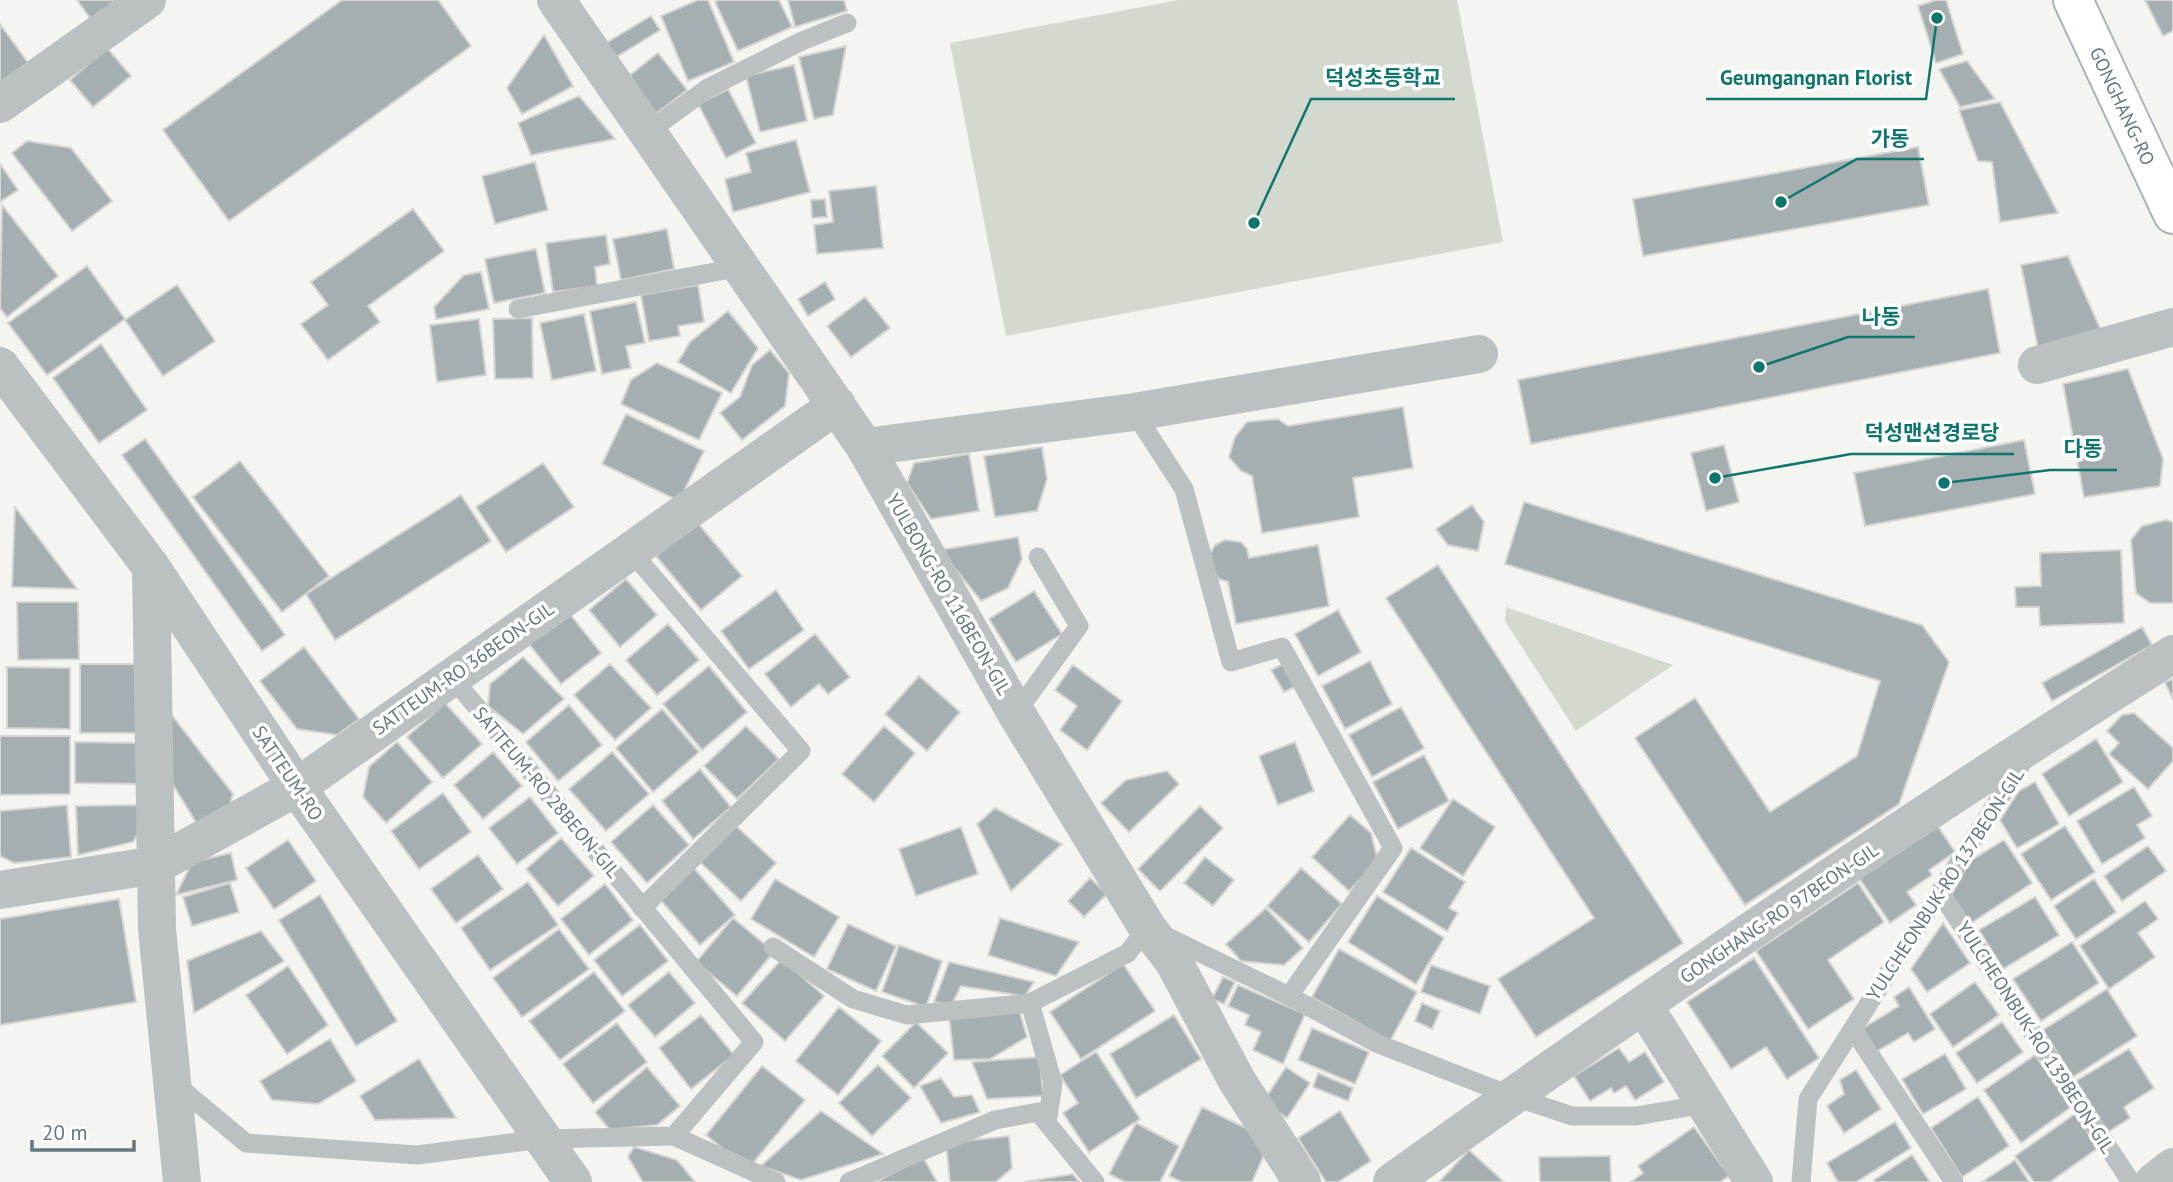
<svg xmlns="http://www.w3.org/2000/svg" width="2173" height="1182" font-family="'PT Sans','Noto Sans KR',sans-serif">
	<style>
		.green { fill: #d4d9d0 }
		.building { fill: #a5aeb1; stroke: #d5d5d3; stroke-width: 2 }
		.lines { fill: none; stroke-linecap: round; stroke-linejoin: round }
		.secondary-casing { stroke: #adb4b7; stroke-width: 42 }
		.service { stroke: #bbc0c2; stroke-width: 19 }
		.minor { stroke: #bbc0c2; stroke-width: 38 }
		.tertiary { stroke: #bbc0c2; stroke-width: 38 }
		.secondary { stroke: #fff; stroke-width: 38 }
		.labels { text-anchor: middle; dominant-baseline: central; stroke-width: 7; stroke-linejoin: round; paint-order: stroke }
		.street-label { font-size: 19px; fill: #657780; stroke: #fff }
		.leader { fill: none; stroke: #0f766e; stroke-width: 2.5 }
		.callout-dot { fill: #0f766e; stroke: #fff; stroke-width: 2.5 }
		.callout-label { font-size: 21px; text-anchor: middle; font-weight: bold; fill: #0f766e; stroke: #fff; stroke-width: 7; stroke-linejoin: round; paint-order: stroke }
	</style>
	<rect width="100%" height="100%" fill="#f4f4f0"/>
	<g class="green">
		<polygon points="1179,0 1457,0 1503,242 1006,336 950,43"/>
		<polygon points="1506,607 1673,665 1576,731 1505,621"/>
	</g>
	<g class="building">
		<polygon points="77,0 124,0 93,22"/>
		<polygon points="342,0 438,0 471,46 229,221 163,130"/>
		<polygon points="698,0 708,0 734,62 688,81 661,16"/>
		<polygon points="719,0 779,0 792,27 738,51 715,2"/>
		<polygon points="788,0 844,0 847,11 795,27"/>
		<polygon points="1936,0 1946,0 1963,54 1936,63 1918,6"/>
		<polygon points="2145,0 2173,0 2173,31 2163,36"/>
		<polygon points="651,16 660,30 610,61 601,46"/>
		<polygon points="0,24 31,67 0,89"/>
		<polygon points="544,35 573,86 522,114 507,88"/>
		<polygon points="846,46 833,115 814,119 799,57"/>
		<polygon points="107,48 131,76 93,107 70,80"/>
		<polygon points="658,53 687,90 653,116 625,79"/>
		<polygon points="1967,61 1995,99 1960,107 1939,69"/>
		<polygon points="794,65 807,121 760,132 746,76"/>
		<polygon points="728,89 756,143 726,158 698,104"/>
		<polygon points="579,96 615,139 531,155 518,123"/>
		<polygon points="2000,102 2058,213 2000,222 1992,162 1978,161 1959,110"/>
		<polygon points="796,140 810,192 733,212 725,179 751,172 746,153"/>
		<polygon points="27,141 71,148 112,201 72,231 12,153"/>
		<polygon points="1918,147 1929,205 1643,256 1633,199"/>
		<polygon points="535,162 548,210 495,224 482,176"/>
		<polygon points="0,164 18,190 0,202"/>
		<polygon points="876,186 883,248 817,254 814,225 833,222 829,191"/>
		<polygon points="825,199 827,217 812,218 811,200"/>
		<polygon points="2,205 58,276 7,317 0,308"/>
		<polygon points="413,209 444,251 368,306 380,322 328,360 301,324 328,305 311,282"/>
		<polygon points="667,229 674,269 621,280 613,239"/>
		<polygon points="606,235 610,264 595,267 597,286 553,292 546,243"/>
		<polygon points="536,249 545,293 494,303 485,259"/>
		<polygon points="2068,256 2103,335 2038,348 2021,265"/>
		<polygon points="87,266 125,319 47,375 8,323"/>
		<polygon points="481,272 489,309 436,319 434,307 464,275"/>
		<polygon points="825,282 835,299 808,316 798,299"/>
		<polygon points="177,285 215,341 163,376 125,320"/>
		<polygon points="698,285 704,322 678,326 680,336 649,341 641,295"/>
		<polygon points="1988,289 2000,353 1531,444 1518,380"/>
		<polygon points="865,297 890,328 851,357 827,326"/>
		<polygon points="636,302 645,343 626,346 631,368 602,374 590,311"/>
		<polygon points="728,311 758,348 731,393 678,362 690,342"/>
		<polygon points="584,314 596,371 552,380 540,323"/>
		<polygon points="532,318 533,378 495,379 493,319"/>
		<polygon points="479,319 486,375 437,382 430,325"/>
		<polygon points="101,344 147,410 99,443 53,378"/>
		<polygon points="770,350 789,373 785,406 742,440 720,413 740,397 752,365"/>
		<polygon points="657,363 722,393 699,440 621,404 631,380"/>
		<polygon points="2128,369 2163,459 2160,486 2084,497 2063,384"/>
		<polygon points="1403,407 1413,468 1353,478 1359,517 1262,533 1252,476 1241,471 1229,457 1235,437 1247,422 1278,419 1288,426"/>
		<polygon points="626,414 704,451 679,501 602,464"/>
		<polygon points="145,439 285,635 262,651 122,455"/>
		<polygon points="2024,440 2035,494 1865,526 1854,473"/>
		<polygon points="1724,445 1739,502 1706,511 1691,453"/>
		<polygon points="1042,447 1047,479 1037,511 995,517 984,456"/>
		<polygon points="969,454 979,511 931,519 907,483 914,463"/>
		<polygon points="240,461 329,576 282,612 193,497"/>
		<polygon points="543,463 574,507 506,552 476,507"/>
		<polygon points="461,495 491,541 335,640 306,594"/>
		<polygon points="1524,502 1922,625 1949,662 1899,804 1745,905 1635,738 1695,698 1770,812 1857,756 1880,681 1505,564"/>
		<polygon points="1472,505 1484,522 1478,551 1448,545 1436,529"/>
		<polygon points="15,507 77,589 12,587"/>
		<polygon points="2166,520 2173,522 2173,603 2150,603 2136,593 2131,540 2142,526"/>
		<polygon points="697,522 742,576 701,610 656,556"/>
		<polygon points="1018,537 1022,559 1008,588 981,601 940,550"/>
		<polygon points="1225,540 1241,542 1247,549 1249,558 1318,545 1329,606 1236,624 1228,582 1219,579 1210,566 1210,554 1215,545"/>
		<polygon points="2121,550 2124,623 2040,626 2039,607 2016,607 2015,587 2041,586 2040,553"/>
		<polygon points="1438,565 1683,943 1536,1037 1498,979 1594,918 1386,598"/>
		<polygon points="626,579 657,615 620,647 589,610"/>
		<polygon points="776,590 804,630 749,669 721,631"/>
		<polygon points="1034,591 1062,634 1016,662 989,619"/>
		<polygon points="17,602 78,602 79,659 18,660"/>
		<polygon points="1338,610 1361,652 1318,676 1295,634"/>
		<polygon points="569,613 601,653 561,684 529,644"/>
		<polygon points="668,624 699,660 657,695 626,660"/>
		<polygon points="2142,627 2152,645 2052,701 2042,683"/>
		<polygon points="815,634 850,677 828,694 819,684 791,707 765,674"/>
		<polygon points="304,647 359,719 337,735 297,729 260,681"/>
		<polygon points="523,657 564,699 523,734 488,706 490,684"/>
		<polygon points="1370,661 1392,704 1345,729 1322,686"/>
		<polygon points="80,664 137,664 138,733 80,733"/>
		<polygon points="610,664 651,708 615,740 574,695"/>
		<polygon points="1283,664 1296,686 1284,692 1271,670"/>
		<polygon points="1073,665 1122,701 1087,750 1060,730 1077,706 1055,690"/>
		<polygon points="709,666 747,712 702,750 663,704"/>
		<polygon points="7,667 70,668 70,729 7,728"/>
		<polygon points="919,676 960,712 927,751 885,714"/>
		<polygon points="2173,679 2173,700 2165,682"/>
		<polygon points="445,703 482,744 443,778 407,737"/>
		<polygon points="569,705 602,745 558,781 526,742"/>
		<polygon points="1401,707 1424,748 1372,777 1349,735"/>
		<polygon points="167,709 233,794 225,818 199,827 168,777"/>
		<polygon points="662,709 699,752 653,792 616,748"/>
		<polygon points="2134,713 2173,748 2173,761 2148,789 2109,754 2119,743 2107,731 2122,715"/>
		<polygon points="746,726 779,759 737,799 704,766"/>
		<polygon points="884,726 915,753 874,802 842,774"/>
		<polygon points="0,736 70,736 70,794 0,795"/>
		<polygon points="2096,739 2123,782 2069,816 2042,774"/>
		<polygon points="75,742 142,743 141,784 75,783"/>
		<polygon points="397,742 432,782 386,823 363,797 369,767"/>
		<polygon points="1295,742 1314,791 1278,805 1259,756"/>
		<polygon points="493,752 522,786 483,819 454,785"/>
		<polygon points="612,752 649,794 606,831 569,789"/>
		<polygon points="1424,755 1449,801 1398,829 1373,782"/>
		<polygon points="700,769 731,807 693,839 662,801"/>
		<polygon points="1167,771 1179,784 1129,832 1101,803 1126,780"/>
		<polygon points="2035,782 2059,824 2017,848 2000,820 2019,791"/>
		<polygon points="2134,787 2152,816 2137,825 2145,838 2102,864 2077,821"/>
		<polygon points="443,793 471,832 419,869 391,831"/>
		<polygon points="530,797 558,833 517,864 489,828"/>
		<polygon points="1453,799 1495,827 1463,876 1420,848"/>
		<polygon points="67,805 71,857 14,863 0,856 0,811"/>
		<polygon points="141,805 141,828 133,842 78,855 76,806"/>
		<polygon points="653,805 689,845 647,883 611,842"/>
		<polygon points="1200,806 1223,828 1160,891 1138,869"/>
		<polygon points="995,808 1062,844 1011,891 977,824"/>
		<polygon points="1350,815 1371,833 1378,861 1349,891 1312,857"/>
		<polygon points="734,824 776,863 741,901 699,861"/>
		<polygon points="1937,825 1955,852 1929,870 1932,875 1907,892 1916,905 1890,923 1859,878"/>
		<polygon points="2065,826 2095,872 2051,900 2021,854"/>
		<polygon points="961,827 978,874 916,896 899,849"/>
		<polygon points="561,838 594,876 558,906 526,869"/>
		<polygon points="288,840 316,881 274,909 246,868"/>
		<polygon points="2004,840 2032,883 1968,925 1950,897 1970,861"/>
		<polygon points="2148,846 2166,871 2122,901 2104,876"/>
		<polygon points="1411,848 1465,882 1449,908 1458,913 1447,931 1383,892"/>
		<polygon points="231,853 237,880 176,895 192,862"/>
		<polygon points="478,855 503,889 456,923 431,889"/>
		<polygon points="1205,857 1234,880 1213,906 1184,883"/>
		<polygon points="693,867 735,915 700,945 658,897"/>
		<polygon points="1301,868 1342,904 1309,942 1267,906"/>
		<polygon points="1090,878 1107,894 1084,917 1068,901"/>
		<polygon points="775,879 839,917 814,957 751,919"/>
		<polygon points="2094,879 2116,912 2076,939 2054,906"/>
		<polygon points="528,882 558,925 490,970 461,928"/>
		<polygon points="230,883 239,912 192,926 183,897"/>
		<polygon points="1858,883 1884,922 1828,960 1854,999 1808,1029 1756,951"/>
		<polygon points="605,884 633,920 589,955 561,919"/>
		<polygon points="320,895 397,1021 356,1046 279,920"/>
		<polygon points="1377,896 1444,938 1416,984 1348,942"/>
		<polygon points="2035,897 2059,935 2003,969 1979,930"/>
		<polygon points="119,899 136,1002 0,1025 0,919"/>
		<polygon points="2145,901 2158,919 2138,933 2155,957 2109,989 2080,946"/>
		<polygon points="1266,908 1303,948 1284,965 1241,961 1226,944"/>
		<polygon points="733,918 774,952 737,996 696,962"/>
		<polygon points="1000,918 1079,942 1056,976 988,955"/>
		<polygon points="1943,923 1970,963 1927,992 1911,969"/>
		<polygon points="848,924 896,946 876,991 827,969"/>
		<polygon points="640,925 668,961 622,996 594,960"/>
		<polygon points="559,929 589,969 522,1017 493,978"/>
		<polygon points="261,931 284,961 194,1013 187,961"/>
		<polygon points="2072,942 2099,983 2041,1021 2013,979"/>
		<polygon points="899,945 942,961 926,1007 882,992"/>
		<polygon points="1339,949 1417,992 1390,1041 1312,997"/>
		<polygon points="1754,958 1819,1058 1787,1079 1766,1047 1731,1069 1687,1002"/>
		<polygon points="782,959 824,996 785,1041 742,1003"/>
		<polygon points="949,962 1034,982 1025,996 961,986 952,1004 934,1002"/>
		<polygon points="1123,964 1155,1011 1081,1059 1050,1012"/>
		<polygon points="1431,965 1490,986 1480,1014 1421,992"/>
		<polygon points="288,966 328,1025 287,1054 246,995"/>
		<polygon points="594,972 625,1011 560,1060 529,1021"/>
		<polygon points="669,972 695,1003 655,1037 628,1005"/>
		<polygon points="1223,977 1235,982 1224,1004 1212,999"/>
		<polygon points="1975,982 1999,1015 1953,1047 1930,1014"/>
		<polygon points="1238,985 1305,1014 1283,1064 1253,1050 1261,1032 1245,1025 1249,1015 1228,1006"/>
		<polygon points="1909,987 1935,1029 1914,1042 1908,1033 1874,1053 1860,1030 1899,1006 1894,997"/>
		<polygon points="2107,989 2137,1036 2073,1077 2043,1030"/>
		<polygon points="1422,1003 1440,1011 1432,1029 1415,1021"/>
		<polygon points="839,1007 881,1041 838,1095 796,1061"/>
		<polygon points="1019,1010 1027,1037 990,1059 954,1060 949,1015"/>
		<polygon points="701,1015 734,1055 691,1089 659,1048"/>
		<polygon points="1174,1015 1201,1059 1136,1098 1110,1054"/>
		<polygon points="916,1022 948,1053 914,1088 882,1056"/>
		<polygon points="2002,1022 2023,1052 1977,1083 1956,1053"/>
		<polygon points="617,1023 647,1062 593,1103 563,1064"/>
		<polygon points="1312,1028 1369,1052 1355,1084 1298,1060"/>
		<polygon points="330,1039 356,1081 318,1104 272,1100 260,1081"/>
		<polygon points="1619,1048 1629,1062 1645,1052 1664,1082 1635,1100 1626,1086 1614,1093 1611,1088 1590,1101 1574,1076"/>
		<polygon points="2129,1049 2154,1088 2124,1107 2130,1118 2108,1132 2076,1081"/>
		<polygon points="1096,1052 1140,1119 1089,1152 1063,1113 1078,1103 1060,1075"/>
		<polygon points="1945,1054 1966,1089 1923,1114 1902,1079"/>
		<polygon points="2035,1055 2071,1107 2021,1143 1984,1090"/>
		<polygon points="1040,1057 1043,1096 987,1099 972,1062"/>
		<polygon points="419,1059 456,1118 375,1120 360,1096"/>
		<polygon points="878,1065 911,1098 872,1136 839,1103"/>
		<polygon points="762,1066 805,1100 748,1169 706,1135"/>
		<polygon points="647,1067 680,1106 657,1125 610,1130 595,1112"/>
		<polygon points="1286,1067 1310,1083 1287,1118 1263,1102"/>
		<polygon points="1856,1070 1881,1109 1844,1133 1827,1106 1844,1094 1840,1080"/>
		<polygon points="1318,1073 1353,1088 1348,1101 1313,1087"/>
		<polygon points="941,1078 954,1097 972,1095 980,1112 941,1123 920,1086"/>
		<polygon points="1978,1097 2009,1146 1962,1177 1931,1128"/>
		<polygon points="1202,1107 1271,1140 1252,1182 1182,1182 1169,1176"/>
		<polygon points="821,1111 883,1154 801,1180 761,1166"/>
		<polygon points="1340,1111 1371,1161 1338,1182 1326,1182 1298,1138"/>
		<polygon points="2075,1114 2098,1148 2050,1182 2034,1182 2015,1156"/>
		<polygon points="1895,1122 1911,1148 1856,1182 1838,1182 1827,1163"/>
		<polygon points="1136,1123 1179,1146 1160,1182 1125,1182 1109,1174"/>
		<polygon points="1694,1127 1729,1176 1720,1182 1631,1182 1643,1173 1638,1166"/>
		<polygon points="1009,1136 1012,1168 996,1182 950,1182 946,1143"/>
		<polygon points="634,1147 677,1160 695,1182 643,1182 628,1157"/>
		<polygon points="1469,1150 1504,1182 1439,1182"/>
		<polygon points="1912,1155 1930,1182 1875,1182 1874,1180"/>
		<polygon points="1610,1156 1611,1182 1540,1182 1539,1157"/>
		<polygon points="923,1157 937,1182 876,1182"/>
		<polygon points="2015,1160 2029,1182 1982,1182"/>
		<polygon points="1073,1174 1079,1182 1024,1182"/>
	</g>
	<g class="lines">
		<defs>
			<g id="secondary">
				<path id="s1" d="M2073,0L2173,214"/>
			</g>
		</defs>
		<use href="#secondary" class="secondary-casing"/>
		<g class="service">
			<polyline points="648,132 708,88 802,41 847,23"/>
			<polyline points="518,309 741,267"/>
			<polyline points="1134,412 1184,489 1231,662 1282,647 1393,848 1289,996"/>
			<polyline points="630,550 801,751 642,908"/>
			<polyline points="1016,713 1079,626 1038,557"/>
			<polyline points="1940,892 2131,1182"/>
			<polyline points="773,947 853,999 907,1015 1030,1003"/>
			<polyline points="1853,1029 1954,1182"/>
			<polyline points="173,1082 246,1143 417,1155 543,1139 674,1136 754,1042 451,676"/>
			<polyline points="1047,1123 1053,1083 1030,1003 1128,953 1147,927 1289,996 1376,1043 1512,1096 1572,1116 1636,1116 1706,1104"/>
			<polyline points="674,1136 776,1182"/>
			<polyline points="849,1182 995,1120 1038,1112 1095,1182"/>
			<polyline points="1801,1182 1808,1099 2024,760"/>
		</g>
		<g class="minor">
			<polyline points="556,0 865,447 1016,713 1147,927 1174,962 1236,1079 1302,1182"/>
			<polyline points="0,104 147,0"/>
			<polyline points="2037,365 2173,327"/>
			<polyline points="865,447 1134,412 1479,354"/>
			<polyline points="151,567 157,929 182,1182"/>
			<polyline points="0,890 156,865 297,787 837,405"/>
			<polyline points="1644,1006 1754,1182"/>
			<path d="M1392,1182C1647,999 1907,821 2173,654"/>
			<polyline points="2154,1182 2173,1167"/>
		</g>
		<polyline class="tertiary" points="0,366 151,567 297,787 573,1182"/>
		<use href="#secondary" class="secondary"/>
	</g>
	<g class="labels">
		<g class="street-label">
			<text stroke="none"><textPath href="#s1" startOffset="117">GONGHANG-RO</textPath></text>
			<text transform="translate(949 594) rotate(60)">YULBONG-RO 116BEON-GIL</text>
			<text transform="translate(463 668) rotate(-35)">SATTEUM-RO 36BEON-GIL</text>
			<text transform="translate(288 773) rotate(56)">SATTEUM-RO</text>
			<text transform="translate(547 792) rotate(50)">SATTEUM-RO 28BEON-GIL</text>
			<text transform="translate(1945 884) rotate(-57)">YULCHEONBUK-RO 137BEON-GIL</text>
			<text transform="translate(1779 913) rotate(-34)">GONGHANG-RO 97BEON-GIL</text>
			<text transform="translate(2036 1037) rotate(57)">YULCHEONBUK-RO 139BEON-GIL</text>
		</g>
	</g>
	<path class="leader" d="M1254 223L1311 99H1455M1937 18L1926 99H1706M1781 202L1857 159H1924M1759 367L1848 337H1915M1715 478L1851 454H2014M1944 483L2050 470H2117"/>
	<g class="callout-dot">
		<circle cx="1254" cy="223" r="7"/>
		<circle cx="1937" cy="18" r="7"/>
		<circle cx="1781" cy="202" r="7"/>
		<circle cx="1759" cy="367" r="7"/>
		<circle cx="1715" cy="478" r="7"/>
		<circle cx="1944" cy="483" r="7"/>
	</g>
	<g class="callout-label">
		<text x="1383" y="85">덕성초등학교</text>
		<text x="1816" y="85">Geumgangnan Florist</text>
		<text x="1890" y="146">가동</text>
		<text x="1881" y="324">나동</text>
		<text x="1932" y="440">덕성맨션경로당</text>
		<text x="2083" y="456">다동</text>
	</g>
	<path d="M32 1140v10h102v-10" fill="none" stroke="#657780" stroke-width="3.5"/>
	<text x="42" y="1140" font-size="21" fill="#657780" stroke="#ffffff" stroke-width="5" paint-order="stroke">20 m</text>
</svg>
